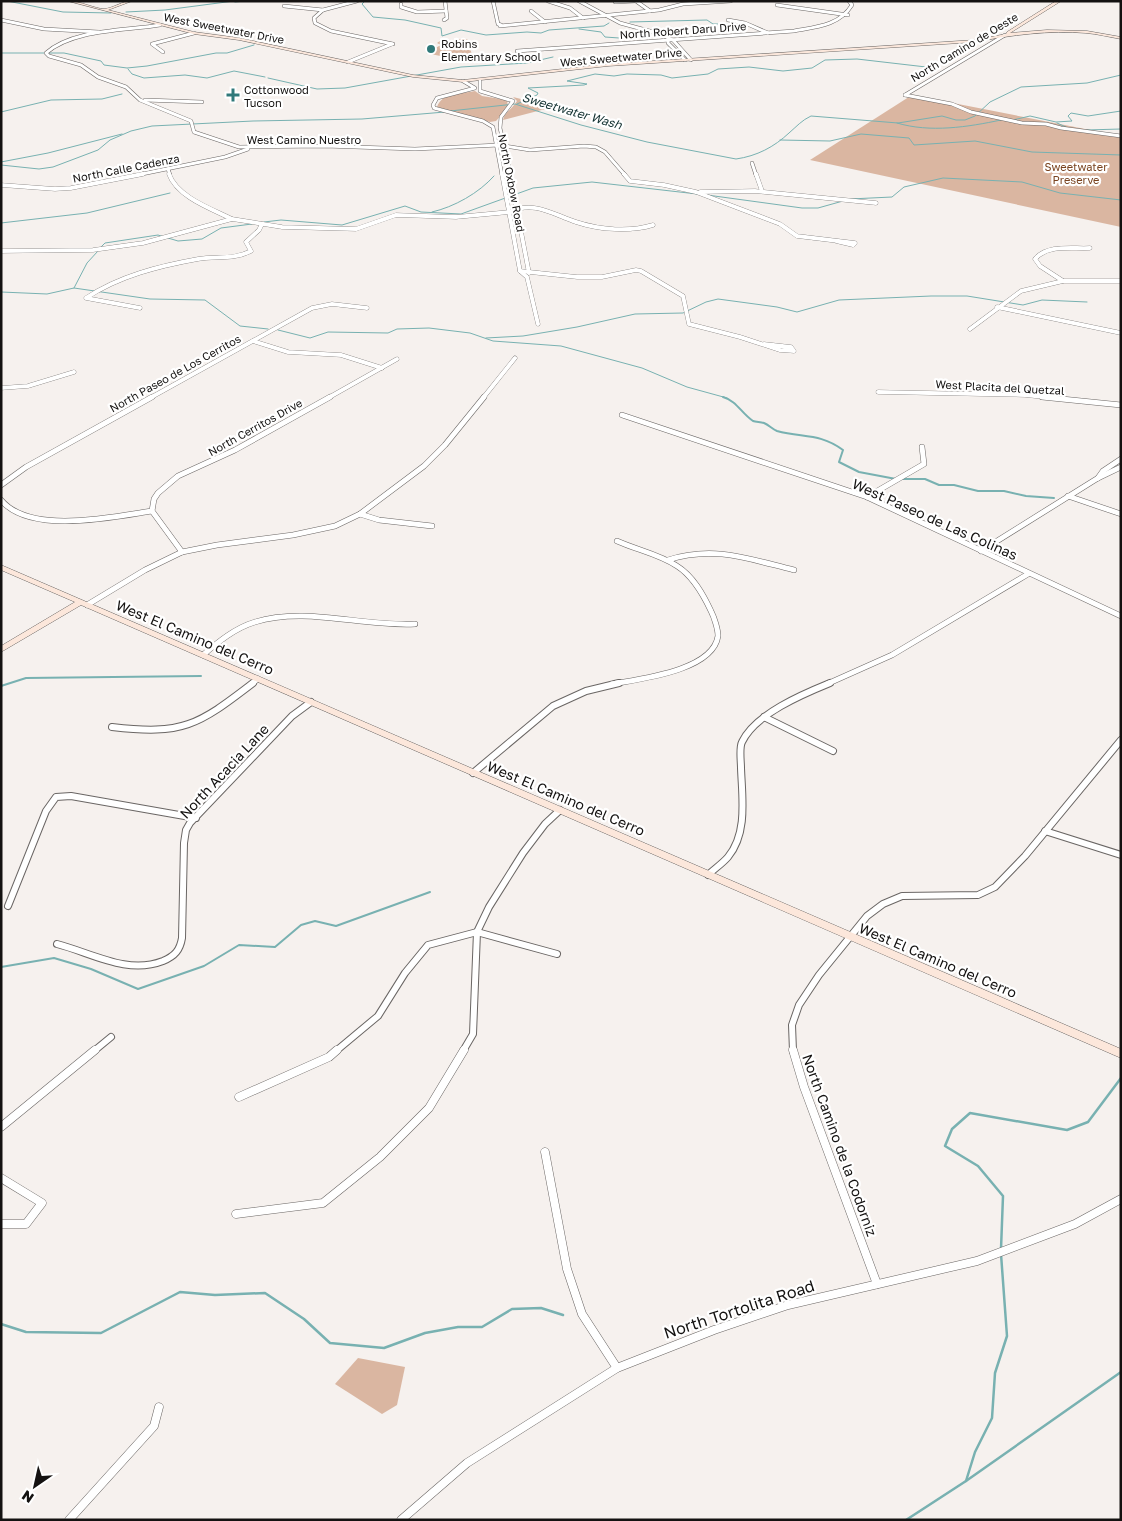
<svg xmlns="http://www.w3.org/2000/svg" width="1122" height="1521" font-family="'Golos Text',sans-serif">
	<style>
		.green { fill: #dab6a1 }
		.lines { fill: none; stroke-linecap: round; stroke-linejoin: round }
		.stream-far2 { stroke: #78b1b1; stroke-width: 1 }
		.stream-far1 { stroke: #78b1b1; stroke-width: 2 }
		.stream { stroke: #78b1b1; stroke-width: 2.5 }
		.street-far4-casing { stroke: #6a6664; stroke-width: 4 }
		.street-far3-casing { stroke: #6a6664; stroke-width: 4.5 }
		.street-far2-casing { stroke: #6a6664; stroke-width: 6 }
		.street-far1-casing { stroke: #6a6664; stroke-width: 8 }
		.street-casing { stroke: #6a6664; stroke-width: 9 }
		.secondary-casing { stroke: #6a6664; stroke-width: 1 }
		.street-far4 { stroke: #fff; stroke-width: 3 }
		.street-far3 { stroke: #fff; stroke-width: 4 }
		.street-far2 { stroke: #fff; stroke-width: 5 }
		.street-far1 { stroke: #fff; stroke-width: 6 }
		.street { stroke: #fff; stroke-width: 8 }
		.secondary { fill: #fce7db; fill-rule: evenodd }
		.poi-dot { fill: #30797a; stroke: #fff; stroke-width: 2 }
		.labels { text-anchor: middle; dominant-baseline: central; stroke-width: 4.5; stroke-linejoin: round; paint-order: stroke }
		.far-street-label { font-size: 11px; fill: #141211; stroke: #fff }
		.far-poi-label { font-size: 11px; fill: #141211; stroke: #fff; text-anchor: start }
		.far-park-label { font-size: 11px; fill: #79431f; stroke: #fff }
		.far-water-label { font-size: 12px; font-style: italic; fill: #153333; stroke: #fff }
		.street-label { font-size: 14px; fill: #141211; stroke: #fff }
		.near-street-label { font-size: 16px; fill: #141211; stroke: #fff }
	</style>
	<rect width="100%" height="100%" fill="#f6f1ee"/>
	<g class="green">
		<polygon points="466,39 468,40 474,63 426,53 441,45 437,43 440,41"/>
		<path d="M475,91L482,96L507,100L508,108L496,121L490,122L437,107C442,92 462,94 475,91Z"/>
		<polygon points="912,95 1121,136 1121,227 810,160"/>
		<path d="M513,97L553,107L503,120C504,113 513,108 517,101Z"/>
		<polygon points="358,1358 405,1367 397,1405 382,1414 335,1384"/>
	</g>
	<g class="lines">
		<g class="stream-far2">
			<polyline points="7,1 63,12 111,13"/>
			<polyline points="362,1 364,2 362,4 373,17 405,20 441,28 442,36 461,30 486,35 527,32 541,33 549,30 604,26 609,23"/>
			<polyline points="235,2 245,1"/>
			<polyline points="126,12 165,10 234,1"/>
			<polyline points="630,22 707,20 713,24 727,24"/>
			<polyline points="579,29 601,32 605,37 619,38"/>
			<polyline points="1,53 64,53 101,61 104,65 127,68 147,66 216,53 227,53 254,45"/>
			<polyline points="128,69 132,74 144,78 185,75 207,78 234,71 265,77"/>
			<polyline points="268,78 317,89 345,88 461,67 527,63 553,57"/>
			<polyline points="517,104 537,95 538,93 528,88 584,85 587,84 567,81 595,74 614,76 627,74 661,75 672,78 708,74 718,69 749,67 783,71 812,68 825,60 857,59 926,67"/>
			<path d="M450,111L515,104L581,125L647,142L736,159C757,156 774,147 789,133C796,127 802,120 811,116L898,123L942,116L956,120H965L975,116L990,102L1021,87L1087,83L1121,75"/>
			<polyline points="1,112 51,100 102,99 122,94"/>
			<polyline points="1013,120 1030,116 1056,122 1072,121 1068,116 1071,113 1088,116 1121,111"/>
			<path d="M897,123C930,133 968,127 1001,120"/>
			<polyline points="1057,123 1066,127"/>
			<polyline points="1086,130 1121,129"/>
			<polyline points="780,140 830,141 861,134 909,138 914,145 975,141 1032,152 1121,155"/>
			<polyline points="1,162 48,153 122,134"/>
			<polyline points="1,165 39,169 53,167 98,150 110,140 131,131 152,126 253,121 362,119 445,112"/>
			<polyline points="707,195 802,208 818,208 843,201"/>
			<polyline points="850,199 892,197 904,187 943,178 1022,182 1060,193 1121,200"/>
			<path d="M432,212C454,207 479,193 494,176"/>
			<polyline points="264,222 281,220 342,225 405,206 421,212 461,214 533,188 592,182 697,194"/>
			<polyline points="1,223 87,213 170,193"/>
			<polyline points="168,238 178,241 202,239 221,228 252,224"/>
			<polyline points="101,247 105,243 158,235 164,237"/>
			<polyline points="74,288 87,263 98,251"/>
			<polyline points="1,292 47,294 74,288 150,299 205,300 240,326 268,329"/>
			<polyline points="278,330 310,338 328,332 388,333 397,329 429,328 470,333 493,341 561,346 642,368 687,387 727,398"/>
			<polyline points="486,338 523,336 577,327 635,314 683,313 706,302 718,299 777,307 797,312 839,300 931,296 967,296 1023,305 1042,300 1087,302"/>
		</g>
		<g class="stream-far1">
			<path d="M723,397C737,401 741,413 753,421C756,422 760,422 764,423C769,425 772,429 777,431C803,438 820,433 843,450L839,462L859,472L896,479"/>
			<polyline points="901,479 925,479 939,485 954,485 978,491 1004,491 1026,496 1054,498"/>
			<polyline points="1,686 26,678 201,676"/>
			<polyline points="1,967 54,958 91,969 138,989 204,966 239,945 275,947 301,925 315,921 336,926 430,892"/>
		</g>
		<g class="stream">
			<polyline points="1001,1249 1003,1196 978,1166 945,1146 952,1129 970,1113 1067,1130 1088,1122 1121,1078"/>
			<polyline points="1,1324 26,1332 101,1333 180,1292 215,1295 265,1293 304,1319 330,1343 384,1348 425,1333 458,1327 482,1327 512,1309 541,1308 563,1315"/>
			<polyline points="966,1481 975,1452 992,1418 995,1373 1007,1336 1001,1254"/>
			<polyline points="906,1520 966,1481 1121,1372"/>
		</g>
		<defs>
			<g id="street-far4">
				<polyline points="357,1 323,10 314,18 315,23 331,31 393,44"/>
				<polyline points="493,1 498,24 501,25"/>
				<polyline points="548,1 570,8 583,18"/>
				<polyline points="579,1 620,23 657,33 673,40 691,60"/>
				<polyline points="636,1 650,11"/>
				<polyline points="615,2 636,1"/>
				<polyline points="401,4 401,7 417,12 446,11"/>
				<polyline points="777,5 848,15"/>
				<polyline points="284,6 323,10"/>
				<polyline points="531,11 545,22"/>
				<polyline points="1,20 44,29 99,32"/>
				<polyline points="444,20 447,18 445,1"/>
				<polyline points="728,20 745,23 768,33"/>
				<path d="M160,25C125,31 73,29 46,53L49,56L81,65L98,77L126,87L140,100L191,121L194,132L239,147L325,146L415,149L499,145L530,150L584,146L596,147L605,152L625,175"/>
				<polyline points="500,26 659,10 683,4 731,1"/>
				<polyline points="668,39 668,43 685,60"/>
				<path d="M517,51L794,31C816,27 839,26 852,5L849,1"/>
				<polyline points="163,52 152,44 194,33"/>
				<polyline points="348,62 392,44"/>
				<polyline points="463,81 475,88 437,98 433,105 434,108 483,121 493,127 502,175"/>
				<polyline points="480,81 480,91 513,101 501,117 500,128 511,175"/>
				<polyline points="905,95 952,104 971,112 1022,123 1046,124 1061,128 1121,136"/>
				<polyline points="905,95 1005,35"/>
				<polyline points="145,100 202,102"/>
				<polyline points="752,163 756,175"/>
				<polyline points="168,169 170,175"/>
				<polyline points="137,175 225,157 248,149"/>
			</g>
			<g id="street-far3">
				<path d="M169,174C177,197 212,209 232,219"/>
				<polyline points="502,174 520,271 527,277 538,324"/>
				<polyline points="510,174 529,273"/>
				<polyline points="624,174 630,181 664,185 696,192 780,224 797,236 855,243 853,245 836,241"/>
				<polyline points="756,174 762,191"/>
				<polyline points="1,185 55,189 71,188 143,174"/>
				<polyline points="700,192 755,191 876,203"/>
				<path d="M1,251L93,250L143,243L232,219L282,227L356,229L396,215L456,217L510,212C534,200 554,215 576,222C600,230 630,232 653,225"/>
				<polyline points="520,271 577,277 602,277 636,270 641,271 683,296 689,324 740,337 780,350 794,351 791,347 764,344"/>
				<path d="M1063,281L1040,266L1035,259C1048,244 1072,249 1090,248"/>
				<polyline points="997,307 1121,333"/>
				<path d="M140,308L86,298C119,276 159,266 198,259C217,256 234,260 251,251L246,242L259,230L262,224"/>
				<polyline points="970,329 1021,291 1063,281 1121,281"/>
				<polyline points="253,341 288,352 341,355 382,368"/>
				<polyline points="1,388 28,386 74,372"/>
				<polyline points="878,392 1025,395 1054,398"/>
				<polyline points="150,398 312,308 332,304 367,308"/>
				<polyline points="328,398 397,359"/>
				<polyline points="483,398 515,358"/>
			</g>
			<g id="street-far2">
				<polyline points="1042,397 1121,405"/>
				<polyline points="622,415 867,497 1121,616"/>
				<polyline points="1098,478 1103,471 1121,459"/>
				<polyline points="1,485 26,467 152,397"/>
				<polyline points="1068,496 1121,514"/>
				<polyline points="867,497 924,464 922,447"/>
				<path d="M1,500C30,535 113,517 152,511"/>
				<polyline points="360,514 379,520 432,526"/>
				<polyline points="981,551 1098,478 1121,467"/>
				<polyline points="182,552 152,511 154,499 158,493 178,476 235,450 330,397"/>
				<path d="M668,560C714,545 749,559 794,570"/>
				<polyline points="87,605 145,570 182,552 217,545 293,535 335,526 360,514 424,466 445,445 484,397"/>
				<path d="M203,655C218,642 235,628 255,622C306,606 362,627 415,624"/>
				<polyline points="251,684 258,679"/>
				<path d="M612,684C639,679 713,671 718,636C718,629 714,617 711,611C703,594 693,576 677,566C659,554 637,550 617,541"/>
				<polyline points="827,684 892,655 1028,574"/>
			</g>
			<g id="street-far1">
				<polyline points="764,717 833,751"/>
				<path d="M112,727C183,735 197,726 253,683"/>
				<polyline points="473,773 553,706 586,691 619,683"/>
				<polyline points="1045,831 1121,855"/>
				<path d="M708,875C714,869 722,864 728,857C748,833 742,797 741,768C741,761 739,748 742,742C755,714 803,694 830,683"/>
				<polyline points="8,906 46,811 56,797 71,796 196,818"/>
				<path d="M57,944C92,953 127,975 163,961C175,956 180,950 182,938L184,843L186,830L190,823L292,716L311,702"/>
				<polyline points="94,1051 111,1037"/>
				<polyline points="336,1051 378,1016 405,973 428,945 477,932 557,954"/>
				<polyline points="463,1051 473,1034 477,932 489,907 523,853 545,824 560,810"/>
				<polyline points="793,1051 792,1025 799,1005 819,975 867,916 883,904 902,896 978,895 995,887 1025,856 1121,740"/>
			</g>
			<g id="street">
				<polyline points="793,1050 804,1087 877,1284"/>
				<polyline points="239,1097 329,1057 337,1050"/>
				<polyline points="1,1127 95,1050"/>
				<polyline points="545,1152 567,1269 582,1314 617,1368"/>
				<polyline points="1,1178 42,1203 26,1224 1,1224"/>
				<polyline points="236,1214 323,1203 380,1157 429,1108 464,1050"/>
				<polyline points="69,1520 154,1426 159,1407"/>
				<polyline points="401,1520 467,1463 617,1368 714,1330 788,1305 977,1261 1075,1224 1121,1199"/>
			</g>
			<g id="secondary">
				<path d="M68,1C80,1 96,9 104,9C114,8 122,1 132,1L108,10L194,32L239,38L413,75L463,80L608,64L975,40L1006,34L1007,32L1056,1H1061L1010,33L1047,30L1087,31L1121,37V39C1109,37 1098,34 1086,33C1049,30 1012,35 975,42L608,66L463,82L413,77L239,40L194,34Z"/>
				<polygon points="1,565 1121,1049 1121,1058 81,605 1,652 1,646 75,602 1,570"/>
			</g>
		</defs>
		<use href="#street-far4" class="street-far4-casing"/>
		<use href="#street-far3" class="street-far3-casing"/>
		<use href="#street-far2" class="street-far2-casing"/>
		<use href="#street-far1" class="street-far1-casing"/>
		<use href="#street" class="street-casing"/>
		<use href="#secondary" class="secondary-casing"/>
		<use href="#street-far4" class="street-far4"/>
		<use href="#street-far3" class="street-far3"/>
		<use href="#street-far2" class="street-far2"/>
		<use href="#street-far1" class="street-far1"/>
		<use href="#street" class="street"/>
		<use href="#secondary" class="secondary"/>
	</g>
	<g class="poi-dot">
		<circle cx="431" cy="49" r="5"/>
		<path d="M230.5 87.5h5v5h5v5h-5v5h-5v-5h-5v-5h5z"/>
	</g>
	<g class="labels">
		<g class="far-street-label">
			<text transform="translate(224 28) rotate(11)">West Sweetwater Drive</text>
			<text transform="translate(683 30) rotate(-4)">North Robert Daru Drive</text>
			<text transform="translate(964 47) rotate(-31)">North Camino de Oeste</text>
			<text transform="translate(621 57) rotate(-5)">West Sweetwater Drive</text>
			<text x="304" y="139">West Camino Nuestro</text>
			<text transform="translate(126 168) rotate(-11)">North Calle Cadenza</text>
			<text transform="translate(512 183) rotate(79)">North Oxbow Road</text>
			<text transform="translate(175 373) rotate(-29)">North Paseo de Los Cerritos</text>
			<text transform="translate(1000 387) rotate(3)">West Placita del Quetzal</text>
			<text transform="translate(255 427) rotate(-29)">North Cerritos Drive</text>
		</g>
		<g class="far-poi-label">
			<text x="441" y="43">Robins<tspan x="441" dy="13">Elementary School</tspan></text>
			<text x="244" y="89">Cottonwood<tspan x="244" dy="13">Tucson</tspan></text>
		</g>
		<g class="far-park-label">
			<text x="1076" y="166">Sweetwater<tspan x="1076" dy="13">Preserve</tspan></text>
		</g>
		<g class="far-water-label">
			<text transform="translate(572 111) rotate(16)">Sweetwater Wash</text>
		</g>
		<g class="street-label">
			<text transform="translate(935 519) rotate(24)">West Paseo de Las Colinas</text>
			<text transform="translate(195 637) rotate(23)">West El Camino del Cerro</text>
			<text transform="translate(224 771) rotate(-47)">North Acacia Lane</text>
			<text transform="translate(566 798) rotate(23)">West El Camino del Cerro</text>
			<text transform="translate(938 960) rotate(23)">West El Camino del Cerro</text>
			<text transform="translate(840 1145) rotate(70)">North Camino de la Codorniz</text>
		</g>
		<g class="near-street-label">
			<text transform="translate(739 1309) rotate(-18)">North Tortolita Road</text>
		</g>
	</g>
	<rect width="1122" height="1521" fill="none" stroke="#141211" stroke-width="5"/>
	<g transform="translate(35 1486) rotate(214)" stroke="#ffffff" stroke-width="4" paint-order="stroke">
	<path d="M0-4L9 19L0 12L-9 19Z" fill="#141211"/>
	<text y="-8" font-size="14" font-weight="bold" text-anchor="middle" fill="#141211">N</text>
	</g>
</svg>
